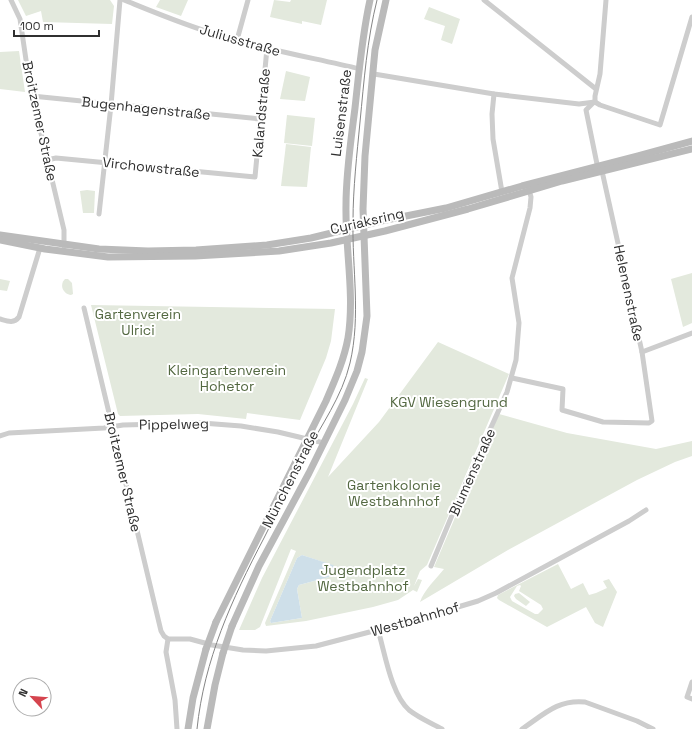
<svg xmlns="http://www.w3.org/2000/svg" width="692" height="729" font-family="'Space Grotesk',sans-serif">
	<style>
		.green { fill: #e3e9dd; fill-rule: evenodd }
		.water { fill: #cedfe9 }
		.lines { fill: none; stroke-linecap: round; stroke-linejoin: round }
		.minor { stroke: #cdcdcd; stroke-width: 5 }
		.secondary { stroke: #bababa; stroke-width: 7 }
		.tram { stroke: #858585; stroke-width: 1 }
		.secondary-bridge { stroke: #bababa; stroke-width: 7 }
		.labels { text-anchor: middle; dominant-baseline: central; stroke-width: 4; stroke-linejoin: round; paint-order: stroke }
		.street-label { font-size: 14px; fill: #303030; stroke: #fff }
		.park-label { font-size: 14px; fill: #536841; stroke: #fff }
	</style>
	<rect width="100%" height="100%" fill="#fff"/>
	<g class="green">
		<polygon points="18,0 110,0 114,6 112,24 43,22 41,11 26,16"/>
		<polygon points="160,0 188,0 181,16 156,7"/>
		<polygon points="274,0 290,2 291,0 327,0 321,25 302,21 302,24 270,17"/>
		<polygon points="429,7 460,19 452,44 441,40 445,26 424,19"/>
		<polygon points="19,51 25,92 0,89 0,52"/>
		<polygon points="286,71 310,77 305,101 280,99"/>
		<polygon points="287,115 315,118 312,146 284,143"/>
		<polygon points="286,144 311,147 307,187 281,186"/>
		<polygon points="87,190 95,191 94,213 83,213 80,191"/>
		<polygon points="692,273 692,323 683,327 671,279"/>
		<polygon points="0,279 10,281 7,291 0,290"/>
		<path d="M65,279H68L72,283L73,294L71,295C63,294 59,285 65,279Z"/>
		<polygon points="91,305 335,309 331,341 326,358 300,420 247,413 246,419 198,414 120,416 118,414"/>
		<path d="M438,342L509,374L427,565L420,571L414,586L418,579L422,580L417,592L413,590L398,600L373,607L306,621L266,626L265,623L296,551L291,549L260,627L255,630H239L262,578L353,404L365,378L368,379L328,477L379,422ZM302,555L332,565L333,569L329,577L299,585L297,589L302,618L271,623L270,621L297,558Z"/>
		<path d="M499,414L567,433L656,449L692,441V456L675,462L637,480L508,550L420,602C424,590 436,579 444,569L434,567Z"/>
		<path d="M558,564L571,589L583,583L589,595L596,593L607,588L603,581L609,579L617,592L603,627L595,623L586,607L547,627L499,600L497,598L498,595ZM520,585L521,586L519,591L541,605L543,609L538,614H535L512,601L510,597L517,586Z"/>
		<polygon points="519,593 530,602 526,606 516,599 514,596 515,594"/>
	</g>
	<polygon class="water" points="302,555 333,565 334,566 329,577 299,585 297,589 302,618 271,623 270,621 297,558"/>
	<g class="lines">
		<g class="minor">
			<polyline points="11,0 20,19 30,87 64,230 64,246"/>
			<path d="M124,0C156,13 189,27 222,36C267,50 314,58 360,69"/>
			<polyline points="484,0 596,89"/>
			<polyline points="237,40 248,0"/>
			<polyline points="374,74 494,94 579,104 595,102"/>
			<polyline points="494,94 492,114 493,139 502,192"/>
			<polyline points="32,96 260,119"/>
			<polyline points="594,102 586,110 598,169"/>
			<polyline points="595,102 600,105 660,125 692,17"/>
			<polyline points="595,102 595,96 600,74 606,0"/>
			<polyline points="47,160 56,158 255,177 267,48"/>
			<polyline points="99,214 111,105 120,0"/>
			<polyline points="84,308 161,631 164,636 168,639 190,639 212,645 243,650 266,651 316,646 404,623 478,601 496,593 629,521 646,510"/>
			<path d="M0,319C7,321 14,324 19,317L40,248"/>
			<polyline points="642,352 692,333"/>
			<polyline points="512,378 563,389 562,410 603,422 649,423 652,421 642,352 602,171"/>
			<polyline points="0,436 9,433 104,428 123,425 202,423 241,426 278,432 324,443"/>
			<polyline points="431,566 460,496 507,392 516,360 519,323 512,278 530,208 531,197 529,190"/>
			<path d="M378,630C385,653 391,694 409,710C419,718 431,723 442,729"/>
			<polyline points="168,639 166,652 175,700 177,729"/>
			<polyline points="692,682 687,697 692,699"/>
			<path d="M522,729C543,715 558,699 585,702L637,721L653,729"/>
		</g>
		<g class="secondary">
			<polyline points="0,235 99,249 148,251 196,250 267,245 311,238 381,221 446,208 522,186 638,156 692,141"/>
			<polyline points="0,240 45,249 108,257 195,256 279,251 331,243 385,231 468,209 562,181 692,149"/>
			<path d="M216,622L326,401C335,380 344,360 348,338C355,294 345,249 346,205C346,172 351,140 355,108C359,72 362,36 370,0"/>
			<polyline points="232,626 259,566 309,473 345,400 357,371 362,352 367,316 363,209 365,156 375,50 386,0"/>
			<polyline points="188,729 193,698 206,649"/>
			<polyline points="207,729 215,685 223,653"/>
		</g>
		<path class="tram" d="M197,729C204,660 232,599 264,538C278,511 291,483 305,456C321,425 342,397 350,363C361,316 352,268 353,221C353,188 357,154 360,122C364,81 367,40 377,0"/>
		<g class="secondary-bridge">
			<polyline points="206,649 216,622"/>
			<polyline points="223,653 232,626"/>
		</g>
	</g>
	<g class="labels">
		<g class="street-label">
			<text transform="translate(240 40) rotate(16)">Juliusstraße</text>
			<text transform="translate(146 108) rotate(6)">Bugenhagenstraße</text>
			<text transform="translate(261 113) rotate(-85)">Kalandstraße</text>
			<text transform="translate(341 113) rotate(-83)">Luisenstraße</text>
			<text transform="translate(40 121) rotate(78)">Broitzemer Straße</text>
			<text transform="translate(151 167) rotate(6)">Virchowstraße</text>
			<text transform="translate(367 221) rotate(-13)">Cyriaksring</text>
			<text transform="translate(629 293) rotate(78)">Helenenstraße</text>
			<text transform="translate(174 424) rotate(-1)">Pippelweg</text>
			<text transform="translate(123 472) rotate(77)">Broitzemer Straße</text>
			<text transform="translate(472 472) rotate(-66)">Blumenstraße</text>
			<text transform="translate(290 479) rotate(-63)">Münchenstraße</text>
			<text transform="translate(415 619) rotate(-16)">Westbahnhof</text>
		</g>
		<g class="park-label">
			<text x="138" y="314">Gartenverein<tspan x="138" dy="16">Ulrici</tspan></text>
			<text x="227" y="370">Kleingartenverein<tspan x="227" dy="16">Hohetor</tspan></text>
			<text x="449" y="402">KGV Wiesengrund</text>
			<text x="394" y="485">Gartenkolonie<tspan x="394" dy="16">Westbahnhof</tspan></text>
			<text x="363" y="570">Jugendplatz<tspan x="363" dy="16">Westbahnhof</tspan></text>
		</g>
	</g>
	<g transform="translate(32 697) rotate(296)"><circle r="19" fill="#ffffff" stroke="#acacac"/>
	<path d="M0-3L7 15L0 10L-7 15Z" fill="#d5444e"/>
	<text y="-6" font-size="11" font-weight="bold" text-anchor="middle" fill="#303030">N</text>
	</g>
	<path d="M14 30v6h85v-6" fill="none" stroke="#303030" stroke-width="2"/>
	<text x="20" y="30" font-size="12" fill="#303030" stroke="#ffffff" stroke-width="3" paint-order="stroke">100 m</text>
</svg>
